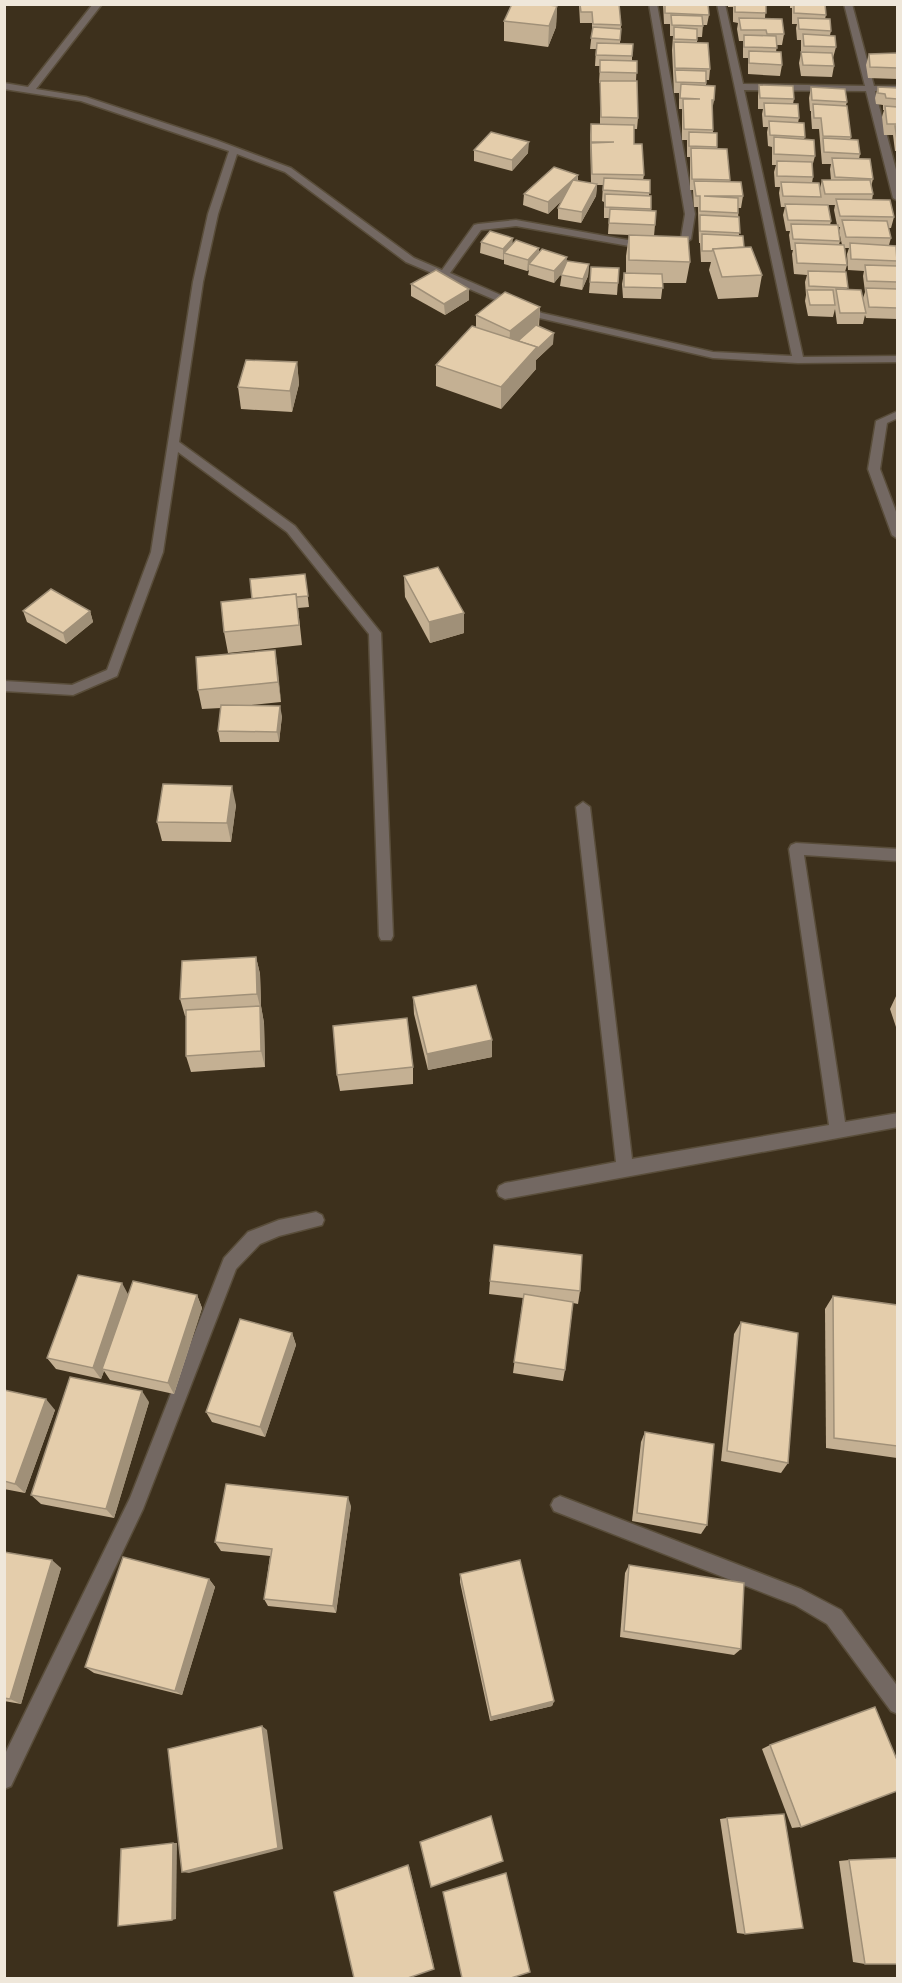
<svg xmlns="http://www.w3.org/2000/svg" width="902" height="1983" font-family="Overpass,sans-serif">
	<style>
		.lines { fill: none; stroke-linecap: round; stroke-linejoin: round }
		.minor-casing { stroke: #594d3a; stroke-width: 3 }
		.minor { fill: #736862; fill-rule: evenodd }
		.wall { fill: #c4b093; fill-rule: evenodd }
		.shaded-wall { fill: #a09078 }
		.building { fill: #e4cdab; stroke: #a09078; stroke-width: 1.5 }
	</style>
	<rect width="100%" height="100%" fill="#3d301c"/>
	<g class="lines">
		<defs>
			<g id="minor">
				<polygon points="93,4 102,4 36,89 86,97 216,140 291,168 414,258 442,270 474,225 478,224 516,220 650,244 650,248 646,249 516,226 481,230 450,273 542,313 713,352 792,356 717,4 725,4 743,84 865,86 844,4 852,4 874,86 898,86 898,92 875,91 898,177 898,201 893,198 866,91 744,90 803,357 898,356 898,362 798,363 713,358 535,317 406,262 285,172 237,154 218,214 203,282 179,442 295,526 381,633 393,936 391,940 381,940 379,936 369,634 287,532 178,452 163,552 117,676 73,695 4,691 4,681 72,685 107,670 151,552 193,282 208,214 229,151 81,101 4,89 4,83 28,87"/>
				<polygon points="649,4 657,4 695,214 691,239 672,252 667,249 681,238 685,214"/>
				<polygon points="898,411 898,418 887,423 880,469 898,517 898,539 892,535 868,469 876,421"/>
				<polygon points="583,802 590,807 632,1159 829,1125 789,849 791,845 796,843 898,849 898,861 804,855 845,1122 898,1113 898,1127 505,1199 499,1196 497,1191 499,1186 505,1183 616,1162 576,807"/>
				<polygon points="316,1212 322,1215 324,1220 322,1225 279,1236 260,1244 236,1269 143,1509 11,1786 4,1789 4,1756 130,1498 224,1258 248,1232 279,1220"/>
				<polygon points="560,1496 801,1589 841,1610 898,1687 898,1714 891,1711 827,1624 795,1605 554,1511 551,1505 554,1499"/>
			</g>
		</defs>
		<use href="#minor" class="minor-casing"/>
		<use href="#minor" class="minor"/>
	</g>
	<g class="wall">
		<polygon points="579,4 619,4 621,25 620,43 632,56 632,61 637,61 636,81 638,118 637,129 634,129 634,144 644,175 643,180 650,180 649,196 651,196 651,211 655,225 654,236 690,262 686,283 663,283 661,299 623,298 622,284 624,273 626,273 626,256 629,235 608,234 609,218 604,218 604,202 602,201 603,185 597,185 596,196 581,223 558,219 558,208 563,199 548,214 523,205 524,194 578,175 578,181 591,183 590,135 591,124 600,124 600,83 599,83 600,66 595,66 596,49 590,49 592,32 592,23 580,23"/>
		<polygon points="663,4 708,4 709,15 707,25 703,25 702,37 697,37 697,42 710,69 709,80 706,80 706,85 714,100 712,111 713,133 717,133 717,148 730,180 729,182 743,196 741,208 738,208 739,236 744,247 762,275 758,297 718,299 709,270 711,262 701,262 700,243 699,243 698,207 694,207 693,190 690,190 690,157 687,157 687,140 682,140 682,109 679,109 679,93 674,93 672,50 673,36 670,36 670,24 664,24"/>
		<polygon points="728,4 766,4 765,18 784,34 782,45 777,45 776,52 782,65 780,76 748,74 748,58 743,58 743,41 739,41 737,29 738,23 733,22 733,7 728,7"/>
		<polygon points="790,4 825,4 826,15 825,19 831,31 830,35 836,47 833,58 834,66 832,77 801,76 799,63 801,53 801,40 797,40 796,28 797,24 792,24 792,8 790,8"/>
		<polygon points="557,6 556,27 548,47 504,41 504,21"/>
		<polygon points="897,53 897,79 868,78 866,65 869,54"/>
		<path d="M759,85L794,99L793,104L799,118L798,123L805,137L804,139L815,156L812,167L813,177L812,183L820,188L822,180H831L830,169L831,164H822L819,129H812L811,115V111H810L809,98L811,87L847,102L846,105L851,137L850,140L860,154L859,159L873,179L871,187L873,194L872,200L894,217L891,228H888L891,238L889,245L897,261L896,266H897V319L866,318L865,315L863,324H837L835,309L833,317L808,316L805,301L806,295L805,282L807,275L794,274L792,254L793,250H791L789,235L790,231H786L783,215L785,207H781L779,193L780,187H775L774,172L776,165H772V147L768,146L767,132L768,127H763L762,114L763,109H758V96ZM828,205H835L834,210L837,225H830L831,221ZM838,227H840L839,231L842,245H839L840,241ZM845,248H849L847,254L848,270L864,271L863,276L865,292L863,298L847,290L845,272L847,265Z"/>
		<polygon points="878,87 897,88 897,151 895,151 893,135 884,135 882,117 884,110 883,110 883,105 876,104 875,98"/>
		<polygon points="474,150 528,153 512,171 474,161"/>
		<polygon points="481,242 512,244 539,248 539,252 567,261 589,264 588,276 582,290 560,286 562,273 554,283 528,275 529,270 527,271 504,264 504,259 503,260 480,253"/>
		<polygon points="591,267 619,268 617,295 589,293"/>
		<polygon points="411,284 469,289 469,300 445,315 411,296"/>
		<polygon points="540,307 539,327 553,344 536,360 536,369 501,409 436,386 436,365 476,327 476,315"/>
		<polygon points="297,362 299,384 292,412 241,409 238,387"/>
		<polygon points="305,574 309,607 298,608 302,645 228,653 224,632 252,599"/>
		<polygon points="404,576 464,633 430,643 405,597"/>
		<polygon points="23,611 90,611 93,622 66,644 27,622"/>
		<polygon points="275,650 281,702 242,706 282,716 279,742 220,742 218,731 221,708 202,709 198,690"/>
		<polygon points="236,805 231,842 162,841 157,822"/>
		<polygon points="256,957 260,974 261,1006 264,1023 265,1067 191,1072 186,1056 186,1016 185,1016 180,999"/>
		<polygon points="897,994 897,1030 890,1009"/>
		<polygon points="413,997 492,1040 492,1057 428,1070 414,1014"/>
		<polygon points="413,1067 413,1084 340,1091 337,1075"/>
		<polygon points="490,1281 580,1291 578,1304 573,1303 565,1370 563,1381 513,1373 523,1298 489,1294"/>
		<polygon points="129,1295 197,1295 202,1308 174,1394 110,1380 104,1371 101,1379 56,1369 47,1358"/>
		<polygon points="833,1296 897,1305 897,1458 826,1448 825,1309"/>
		<polygon points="741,1322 788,1463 781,1473 721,1461 734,1334"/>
		<polygon points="292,1333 296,1345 265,1437 212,1422 206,1412"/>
		<polygon points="4,1390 55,1410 25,1493 4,1489"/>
		<polygon points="149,1402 114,1518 41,1504 31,1495"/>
		<polygon points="645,1432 707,1525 701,1534 632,1521 641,1442"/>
		<polygon points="351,1506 336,1613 268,1606 264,1599 270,1556 221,1551 215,1542"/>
		<polygon points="4,1552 61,1568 21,1704 4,1701"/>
		<polygon points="629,1565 741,1649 734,1655 620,1637 625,1573"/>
		<polygon points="460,1574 554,1701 552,1706 490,1721 460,1582"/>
		<polygon points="209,1579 215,1587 182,1695 94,1673 85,1667"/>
		<polygon points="770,1745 801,1827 792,1828 762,1749"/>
		<polygon points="727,1818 745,1934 737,1933 720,1819"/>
		<polygon points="849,1860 865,1964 853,1962 839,1861"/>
	</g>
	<g class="shaded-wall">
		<polygon points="557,6 556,27 548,47 549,26"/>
		<polygon points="529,142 528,153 512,171 512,160"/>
		<polygon points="578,175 577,186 548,214 548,202"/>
		<polygon points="597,184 596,196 581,223 582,212"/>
		<polygon points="513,238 512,249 504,253 504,259 503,260 503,249"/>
		<polygon points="539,248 539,259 529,264 529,270 527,271 528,260"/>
		<polygon points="567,257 566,268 554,283 554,271"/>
		<polygon points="589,264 588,276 582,290 583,279"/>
		<polygon points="469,289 469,300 445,315 444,304"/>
		<polygon points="540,307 538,328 509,352 510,331"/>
		<polygon points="554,333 553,344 536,360 536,369 501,409 501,387 537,347"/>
		<polygon points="297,362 299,384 292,412 290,391"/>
		<polygon points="90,611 93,622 66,644 63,633"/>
		<polygon points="464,613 464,633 430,643 429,622"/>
		<polygon points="275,650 278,670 281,702 278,682"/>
		<polygon points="280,706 282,716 279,742 277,732"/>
		<polygon points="232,786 236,805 231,842 227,823"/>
		<polygon points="256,957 260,974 261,1006 264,1023 265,1067 261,1051 261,1011 257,994"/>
		<polygon points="492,1040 492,1057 428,1070 427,1054"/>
		<polygon points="122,1283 129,1296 102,1369 104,1371 101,1379 93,1368"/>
		<polygon points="197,1295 202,1308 174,1394 168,1383"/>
		<polygon points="292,1333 296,1345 265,1437 260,1427"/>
		<polygon points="142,1391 149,1402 114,1518 106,1509"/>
		<polygon points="46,1399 55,1410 25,1493 15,1484"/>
		<polygon points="348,1497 351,1506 336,1613 333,1606"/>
		<polygon points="52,1560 61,1568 21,1704 10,1699"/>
		<polygon points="209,1579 215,1587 182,1695 175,1691"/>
		<polygon points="554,1701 552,1706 490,1721 491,1717"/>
		<polygon points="262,1726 267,1730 283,1849 189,1873 182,1872"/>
		<polygon points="173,1843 177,1843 176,1919 172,1920"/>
		<polygon points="408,1865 409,1866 434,1966 434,1969"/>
	</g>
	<g class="building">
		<polygon points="512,4 541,4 557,6 549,26 504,21"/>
		<polygon points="580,4 619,4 621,25 593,24 592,12 581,12"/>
		<polygon points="665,4 708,4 709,15 665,13"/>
		<polygon points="735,4 766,4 766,13 735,12"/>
		<polygon points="794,4 825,4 826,15 794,13"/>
		<polygon points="671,15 702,16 703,26 672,25"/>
		<polygon points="739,18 782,19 784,34 767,34 766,30 741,30"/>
		<polygon points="798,18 830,19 831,31 799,29"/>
		<polygon points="593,27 621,29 620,40 591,38"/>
		<polygon points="674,27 697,29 697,40 674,39"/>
		<polygon points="803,34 835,36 836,47 804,46"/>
		<polygon points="744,35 776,36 777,48 744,47"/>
		<polygon points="674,42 708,43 710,69 675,68"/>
		<polygon points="597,43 633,44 632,56 596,55"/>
		<polygon points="749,51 781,52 782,65 749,63"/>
		<polygon points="801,52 832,53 834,66 803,65"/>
		<polygon points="897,53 897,68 870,67 869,54"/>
		<polygon points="600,60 637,61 637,73 600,72"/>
		<polygon points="675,70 706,71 706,83 676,82"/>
		<polygon points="600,81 637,81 638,118 601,117"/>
		<polygon points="681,84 715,86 714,100 712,100 713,130 684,129 683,99 700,99 680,98"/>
		<polygon points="759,85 793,86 794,99 760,98"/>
		<polygon points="811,87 845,89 847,102 812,100"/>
		<polygon points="878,87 897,88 897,99 886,98 885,94 878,93"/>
		<polygon points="764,103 798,104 799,118 765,116"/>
		<polygon points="813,104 847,106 851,137 823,136 821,118 814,118"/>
		<polygon points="885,106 897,107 897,124 887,124"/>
		<polygon points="769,121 804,123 805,137 770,135"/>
		<polygon points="591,124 634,125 634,144 642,144 644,175 592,174 591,143 614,142 591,142"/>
		<polygon points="895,126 897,126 897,140"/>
		<polygon points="491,132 529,142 512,160 474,150"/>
		<polygon points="689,132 717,133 717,147 689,146"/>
		<polygon points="774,137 814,140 815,156 774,154"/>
		<polygon points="823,138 858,140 860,154 824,152"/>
		<polygon points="691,148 727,149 730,180 692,179"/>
		<polygon points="832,158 870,159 873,179 835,177"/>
		<polygon points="777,161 812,162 813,177 777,176"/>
		<polygon points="554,167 578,175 548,202 524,194"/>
		<polygon points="604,178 650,180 650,193 603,190"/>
		<polygon points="573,180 597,184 582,212 558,208"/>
		<polygon points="822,180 870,180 873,194 825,194"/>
		<polygon points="694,181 741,182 743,196 704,196 738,198 738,213 700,211 700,196 696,196"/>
		<polygon points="781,182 819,183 821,197 783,196"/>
		<polygon points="605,194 651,196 651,209 605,207"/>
		<polygon points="836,199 890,200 894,217 840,216"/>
		<polygon points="785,204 828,205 831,221 788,220"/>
		<polygon points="610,209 656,211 655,225 609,223"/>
		<polygon points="700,215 739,217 740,233 700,231"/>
		<polygon points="842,220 887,221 891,238 846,237"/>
		<polygon points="791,224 838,225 840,241 793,239"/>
		<polygon points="490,231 513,238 503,249 481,242"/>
		<polygon points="702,234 743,236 744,247 713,249 712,251 702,251"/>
		<polygon points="629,235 688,237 690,262 629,260"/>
		<polygon points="516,240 539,248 528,260 504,253"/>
		<polygon points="795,243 844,245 847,265 797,263"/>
		<polygon points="850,243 896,246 897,261 851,259"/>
		<polygon points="751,247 762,275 722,277 713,249"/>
		<polygon points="542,249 567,257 554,271 529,264"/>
		<polygon points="567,261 589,264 583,279 561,275"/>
		<polygon points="865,265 897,266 897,282 867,281"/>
		<polygon points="591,267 619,268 618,283 590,282"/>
		<polygon points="436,270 469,289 444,304 411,284"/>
		<polygon points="808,271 846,272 848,288 809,286"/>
		<polygon points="624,273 662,274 663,288 624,287"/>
		<polygon points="866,288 897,289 897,308 869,307"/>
		<polygon points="836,289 861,290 866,313 840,313"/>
		<polygon points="807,290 833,290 835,305 810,305"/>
		<polygon points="505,292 540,307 510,331 476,315"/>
		<polygon points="536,325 554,333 537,349 537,347 518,341"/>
		<polygon points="472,326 537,347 501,387 436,365"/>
		<polygon points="246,360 297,362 290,391 238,387"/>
		<polygon points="438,567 464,613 429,622 404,576"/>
		<polygon points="305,574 308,596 296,597 296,594 252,599 250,579"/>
		<polygon points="51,589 90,611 63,633 23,611"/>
		<polygon points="296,594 299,625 224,632 221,602"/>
		<polygon points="275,650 278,682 198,690 196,657"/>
		<polygon points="221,705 280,706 277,732 218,731"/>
		<polygon points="163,784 232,786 227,823 157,822"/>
		<polygon points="256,957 257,994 180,999 182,961"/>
		<polygon points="476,985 492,1040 427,1054 413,997"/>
		<polygon points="260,1006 261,1051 186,1056 186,1010"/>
		<polygon points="407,1018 413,1067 337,1075 333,1026"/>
		<polygon points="494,1245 582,1255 580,1291 490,1281"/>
		<polygon points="78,1275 122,1283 93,1368 47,1358"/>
		<polygon points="133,1281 197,1295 168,1383 102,1369"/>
		<polygon points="524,1294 573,1302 565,1370 514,1362"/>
		<polygon points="833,1296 897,1305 897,1446 834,1438"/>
		<polygon points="240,1319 292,1333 260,1427 206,1412"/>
		<polygon points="741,1322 798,1333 788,1463 727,1451"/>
		<polygon points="70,1377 142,1391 106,1509 31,1495"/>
		<polygon points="4,1390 46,1399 15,1484 4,1481"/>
		<polygon points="645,1432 714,1444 707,1525 637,1513"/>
		<polygon points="226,1484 348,1497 333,1606 264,1599 272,1549 215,1542"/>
		<polygon points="4,1552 52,1560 10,1699 4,1698"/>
		<polygon points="123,1557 209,1579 175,1691 85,1667"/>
		<polygon points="520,1560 554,1701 491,1717 460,1574"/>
		<polygon points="629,1565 744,1583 741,1649 624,1631"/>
		<polygon points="875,1707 897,1760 897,1791 801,1827 770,1745"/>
		<polygon points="262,1726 278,1848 182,1872 168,1749"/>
		<polygon points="784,1814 803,1928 745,1934 727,1818"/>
		<polygon points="491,1816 503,1861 431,1887 420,1842"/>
		<polygon points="173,1843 172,1920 118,1926 121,1849"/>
		<polygon points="897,1858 897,1964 865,1964 849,1860"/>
		<polygon points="408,1865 434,1969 408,1978 354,1978 334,1892"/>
		<polygon points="506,1873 530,1972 511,1978 462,1978 443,1892"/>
	</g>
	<rect width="902" height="1983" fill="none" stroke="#efe7da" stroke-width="12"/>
</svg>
